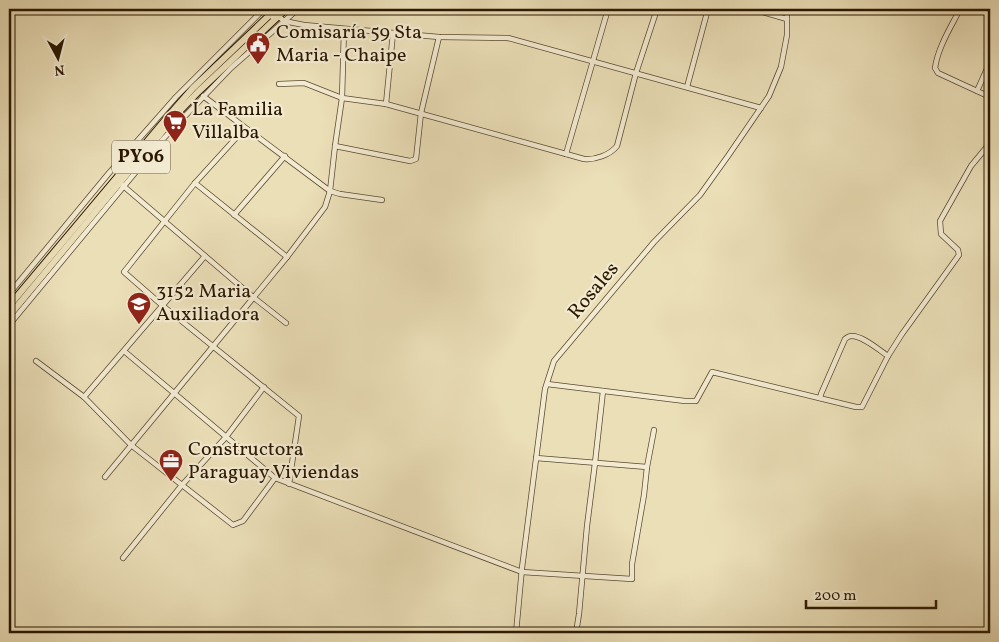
<svg xmlns="http://www.w3.org/2000/svg" width="999" height="642" font-family="Vollkorn,serif">
	<style>
		.lines { fill: none; stroke-linecap: round; stroke-linejoin: round }
		.minor-casing { stroke: #5b4a2f; stroke-width: 6 }
		.highway-casing { stroke: #2b1801; stroke-width: 8 }
		.minor { stroke: #f2ead1; stroke-width: 4.5 }
		.highway { stroke: #ebdfb8; stroke-width: 6 }
		.labels { text-anchor: middle; dominant-baseline: central; stroke-width: 4.5; stroke-linejoin: round; paint-order: stroke }
		.shield { fill: #f2ead1; stroke: #67573f; stroke-width: 1 }
		.shield-label { font-size: 19px; font-weight: bold; fill: #2b1801 }
		.poi-label { font-size: 20px; fill: #2b1801; stroke: #f2ead1; text-anchor: start }
		.street-label { font-size: 20px; fill: #2b1801; stroke: #f2ead1 }
	</style>
	<rect width="100%" height="100%" fill="#ebdfb8"/>
	<filter id="stains"><feTurbulence type="fractalNoise" baseFrequency=".004" numOctaves="4"/><feColorMatrix values="0 0 0 0 .2 0 0 0 0 .09 0 0 0 0 .02 0 0 0 .5 -.17"/></filter>
	<radialGradient id="worn" r=".72"><stop offset=".6" stop-color="#630" stop-opacity="0"/><stop offset="1" stop-color="#630" stop-opacity=".3"/></radialGradient>
	<g class="lines">
		<defs>
			<g id="minor">
				<polyline points="752,9 787,19"/>
				<path d="M960,9C951,27 938,47 935,68L938,73L990,97"/>
				<polyline points="278,16 284,21 304,25 439,37 508,38 761,108"/>
				<polyline points="273,18 274,15 281,9"/>
				<path d="M279,84L304,83L342,98L386,104L584,159C595,160 610,155 617,146L636,73L657,9"/>
				<polyline points="687,87 708,9"/>
				<polyline points="977,91 990,62"/>
				<polyline points="203,96 330,191 340,194 382,200"/>
				<polyline points="386,104 393,33"/>
				<polyline points="245,128 195,183 124,272 163,306 299,416 289,484"/>
				<polyline points="335,146 410,161 416,159 421,113 439,37"/>
				<polyline points="566,154 608,9"/>
				<polyline points="195,183 287,257"/>
				<polyline points="121,184 253,297 286,323"/>
				<polyline points="234,215 285,156"/>
				<polyline points="9,294 109,173 176,97 264,9"/>
				<polyline points="9,325 163,139 231,68 298,9"/>
				<polyline points="124,351 275,478 522,572 632,579 632,564 644,495 647,467 654,430"/>
				<polyline points="36,361 84,397 131,445 233,525 243,521 275,478"/>
				<polyline points="547,384 685,401 696,401 712,372 856,407 862,407 888,356 902,334 959,255 958,250 941,234 940,221 971,166 990,143"/>
				<polyline points="84,397 205,256"/>
				<path d="M820,398L821,394L845,339C848,337 848,336 852,336C863,336 879,350 888,356"/>
				<polyline points="536,458 647,467"/>
				<polyline points="105,477 287,257 325,207 330,191 335,146 342,98 344,29"/>
				<polyline points="123,558 182,485 226,437 264,387"/>
				<polyline points="516,631 543,633"/>
				<polyline points="516,633 522,568 545,389 554,361 654,242 700,195 728,156 769,96 781,67 787,35 787,9"/>
				<polyline points="576,633 579,614 587,526 595,463 603,391"/>
			</g>
			<g id="highway">
				<polyline points="9,306 172,112 193,88 276,9"/>
				<polyline points="9,316 176,115 198,92 286,9"/>
			</g>
		</defs>
		<use href="#minor" class="minor-casing"/>
		<use href="#highway" class="highway-casing"/>
		<use href="#minor" class="minor"/>
		<use href="#highway" class="highway"/>
	</g>
	<defs>
		<symbol id="civic-pin" viewBox="-11 -11 22 30"><path d="M0 17L-7.5 6A9.5 9.5 0 1 1 7.5 6Z" fill="#8f2418" stroke="#f2ead1"/><path d="M-.6-6.5H3V-4.5H.6V-3L4-1V1h2V6H-6V1h2V-1L-.6-3ZM-1.2 2.5V6h2.4V2.5Z" fill="#fff"/></symbol>
		<symbol id="supermarket-pin" viewBox="-11 -11 22 30"><path d="M0 17L-7.5 6A9.5 9.5 0 1 1 7.5 6Z" fill="#8f2418" stroke="#f2ead1"/><path d="M-6-5.5h2.5l.6 2H6L4.5 2H-2.5L-4.4-4H-6ZM-1.5 3.2a1.3 1.3 0 1 0 .1 0ZM3 3.2a1.3 1.3 0 1 0 .1 0Z" fill="#fff"/></symbol>
		<symbol id="school-pin" viewBox="-11 -11 22 30"><path d="M0 17L-7.5 6A9.5 9.5 0 1 1 7.5 6Z" fill="#8f2418" stroke="#f2ead1"/><path d="M0-5L7-2L0 1L-7-2ZM-4 1L0 2.5L4 1V4Q0 6-4 4Z" fill="#fff"/></symbol>
		<symbol id="office-pin" viewBox="-11 -11 22 30"><path d="M0 17L-7.5 6A9.5 9.5 0 1 1 7.5 6Z" fill="#8f2418" stroke="#f2ead1"/><path d="M-6-3h4V-5.5h4V-3h4V5H-6ZM-1-4.5V-3h2v-1.5ZM-6 0V1H6V0Z" fill="#fff"/></symbol>
	</defs>
	<g fill-rule="evenodd">
		<use href="#civic-pin" x="244" y="30" width="28" height="38"/>
		<use href="#supermarket-pin" x="161" y="108" width="28" height="38"/>
		<use href="#school-pin" x="125" y="290" width="28" height="38"/>
		<use href="#office-pin" x="157" y="447" width="28" height="38"/>
	</g>
	<g class="labels">
		<rect class="shield" x="112" y="140.5" width="58" height="33" rx="4"/>
		<g class="shield-label">
			<text x="141" y="157">PY06</text>
		</g>
		<g class="poi-label">
			<text x="276" y="33">Comisaría 59 Sta<tspan x="276" dy="23">Maria - Chaipe</tspan></text>
			<text x="192" y="110">La Familia<tspan x="192" dy="23">Villalba</tspan></text>
			<text x="156" y="292">3152 Maria<tspan x="156" dy="23">Auxiliadora</tspan></text>
			<text x="188" y="450">Constructora<tspan x="188" dy="23">Paraguay Viviendas</tspan></text>
		</g>
		<g class="street-label">
			<text transform="translate(594 291) rotate(-50)">Rosales</text>
		</g>
	</g>
	<rect width="999" height="642" fill="none" stroke="#ebdfb8" stroke-width="30"/>
	<rect x="10" y="10" width="979" height="622" fill="none" stroke="#2b1801" stroke-width="2.5"/>
	<rect x="15" y="15" width="969" height="612" fill="none" stroke="#2b1801"/>
	<g transform="translate(58 58) rotate(173)" stroke="#f2ead1" stroke-width="4" paint-order="stroke">
	<path d="M0-4L9 19L0 12L-9 19Z" fill="#2b1801"/>
	<text y="-8" font-size="14" font-weight="bold" text-anchor="middle" fill="#2b1801">N</text>
	</g>
	<path d="M806 600v8h130v-8" fill="none" stroke="#2b1801" stroke-width="2.5"/>
	<text x="814" y="600" font-size="15" fill="#2b1801" stroke="#f2ead1" stroke-width="4" paint-order="stroke">200 m</text>
	<rect width="100%" height="100%" filter="url(#stains)"/>
	<rect width="100%" height="100%" fill="url(#worn)"/>
</svg>
